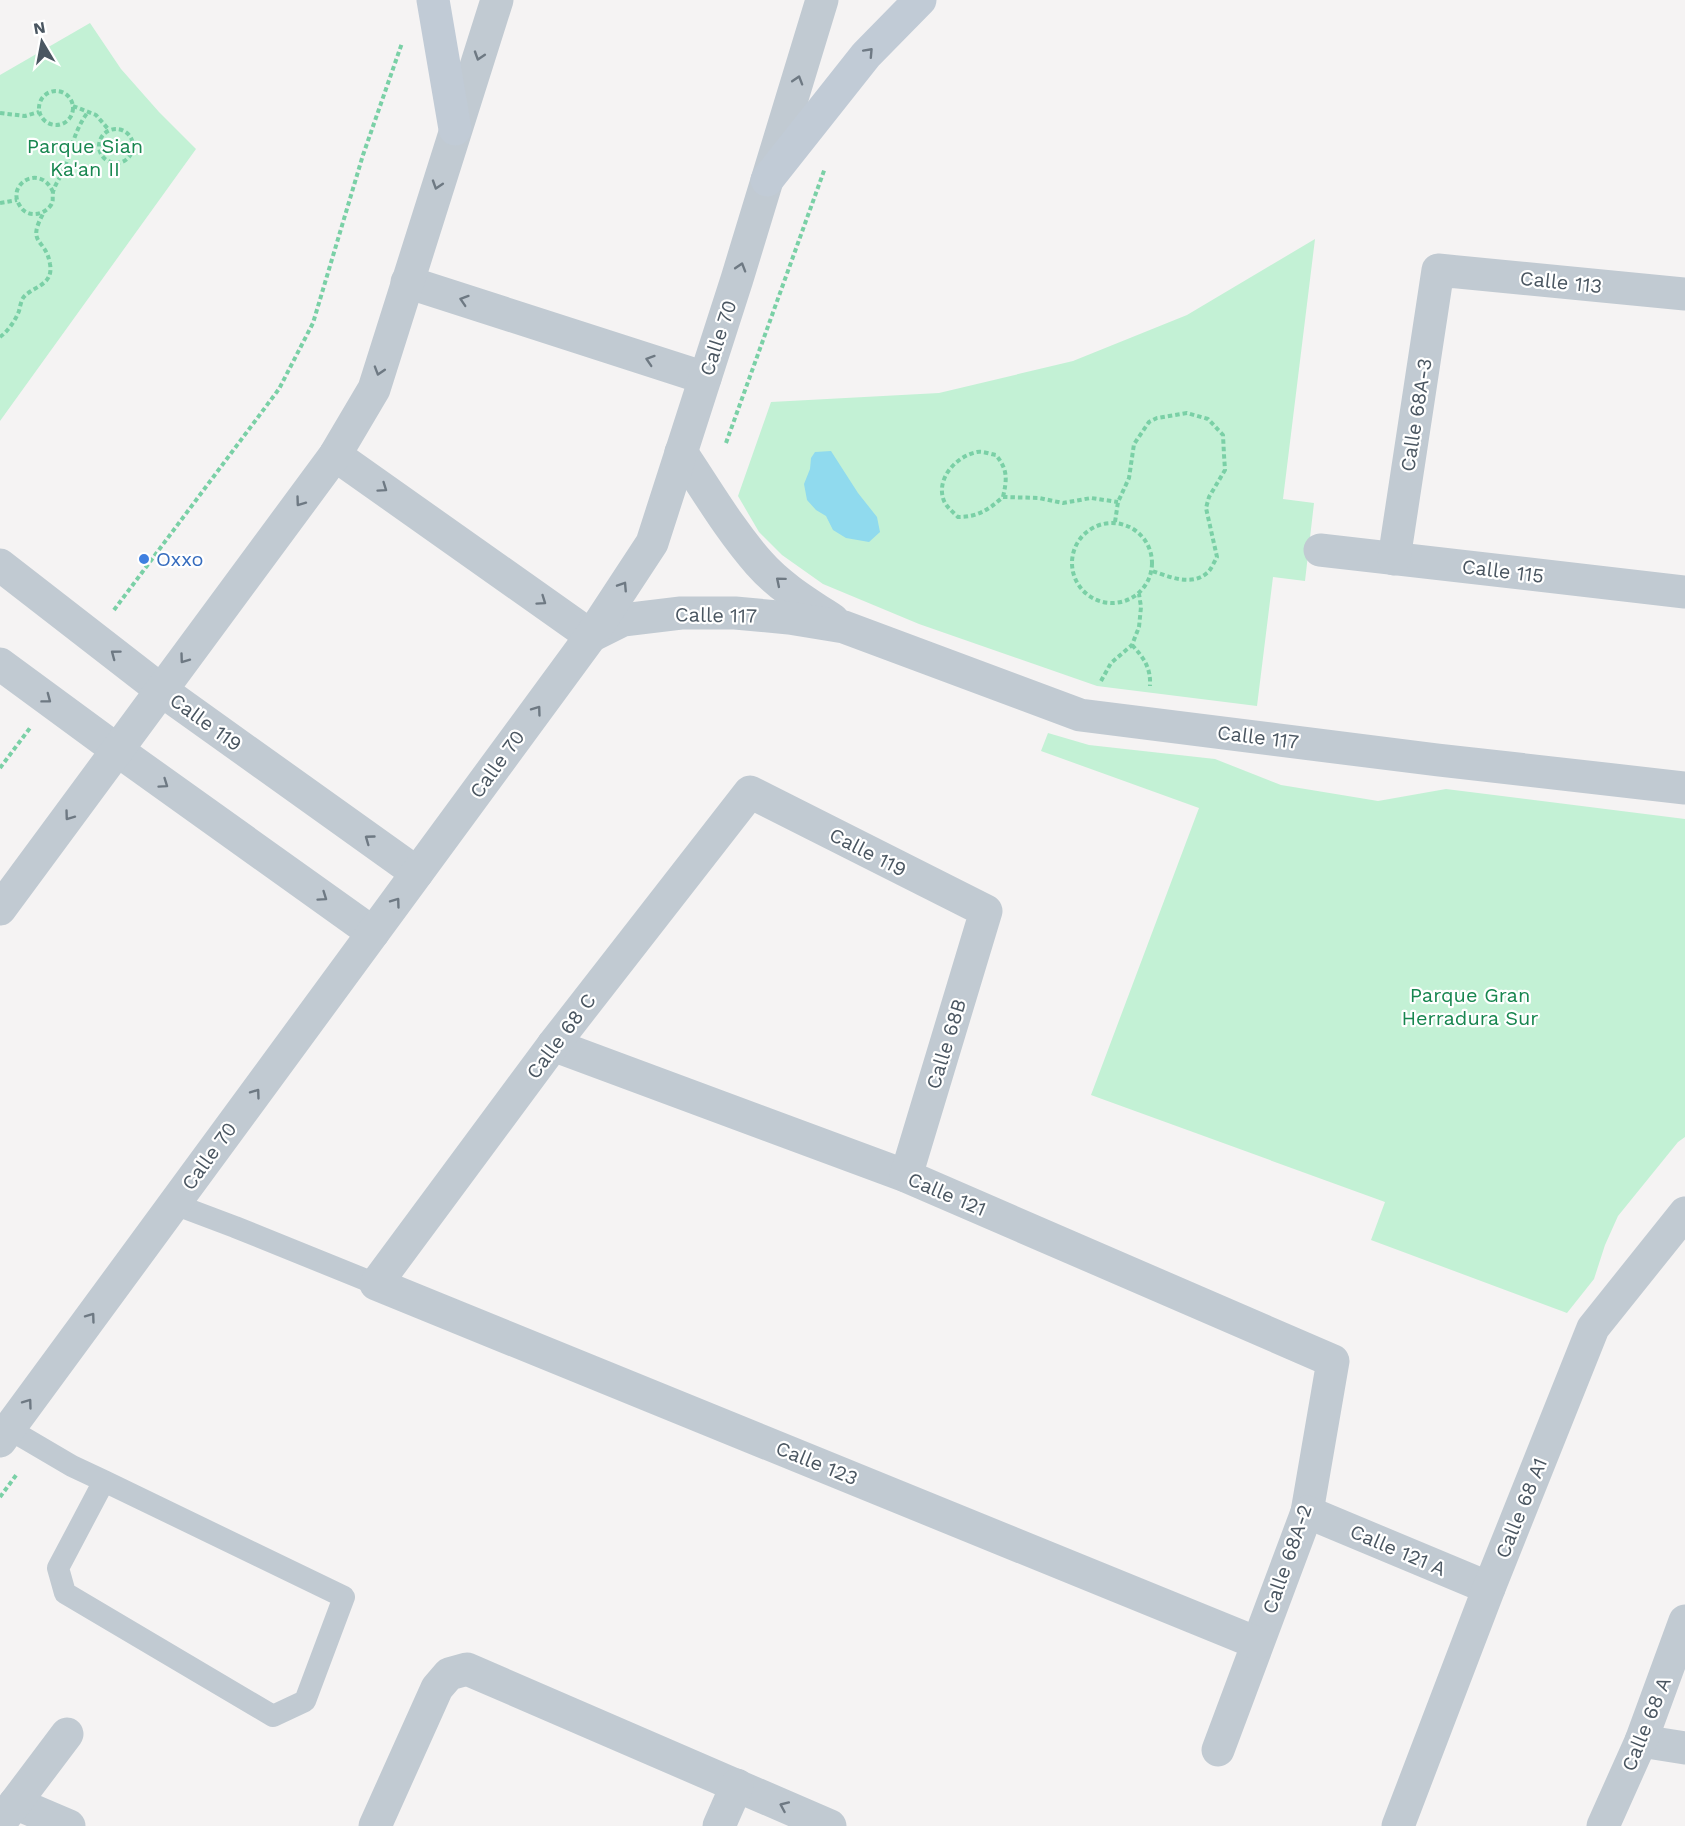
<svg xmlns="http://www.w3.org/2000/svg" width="1685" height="1826" font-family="'Work Sans',sans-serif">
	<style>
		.green { fill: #c3f1d5 }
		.water { fill: #90daee }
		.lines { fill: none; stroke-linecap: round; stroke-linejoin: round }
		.path { stroke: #7ad0a6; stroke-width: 4; stroke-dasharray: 4.5 3; stroke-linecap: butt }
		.service { stroke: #c1cad2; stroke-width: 22 }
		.minor { stroke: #c1cad2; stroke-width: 33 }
		.tertiary { stroke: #c1cad2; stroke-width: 33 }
		.secondary { stroke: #c1cbd6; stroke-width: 33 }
		.oneway { stroke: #6e7984 }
		.oneway2 { stroke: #6e7983 }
		.shop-dot { fill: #3f7fe0; stroke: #fff; stroke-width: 2 }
		.labels { text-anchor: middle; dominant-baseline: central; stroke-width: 4.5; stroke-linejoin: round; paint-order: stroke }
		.park-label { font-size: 20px; fill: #17864f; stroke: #fff }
		.street-label { font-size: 20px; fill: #4a5661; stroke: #fff }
		.shop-label { font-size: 20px; fill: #366cbe; stroke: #fff; text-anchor: start }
	</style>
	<rect width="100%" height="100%" fill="#f5f3f3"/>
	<g class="green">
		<polygon points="90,23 121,69 159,112 196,149 0,421 0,75"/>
		<polygon points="1315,239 1283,499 1314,503 1305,581 1273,577 1257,706 1097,686 919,624 823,584 782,555 759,532 738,496 771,402 939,393 1073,361 1187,315"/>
		<polygon points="1048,733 1089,745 1215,759 1281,785 1378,801 1446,789 1685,819 1685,1137 1678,1142 1618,1216 1605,1245 1594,1279 1567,1313 1371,1240 1385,1202 1091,1095 1199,808 1041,751"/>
	</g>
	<polygon class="water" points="831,451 858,493 877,517 880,532 869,542 846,538 833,530 826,516 816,510 807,500 804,484 810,469 811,458 815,452"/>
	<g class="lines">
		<g class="path">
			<circle cx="56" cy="108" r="17"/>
			<polyline points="73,106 96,115 109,130"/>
			<polyline points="0,113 25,116 39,112"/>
			<circle cx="116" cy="146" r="17"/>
			<path d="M53,192C41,163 5,184 20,206C27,218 43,216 51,205C54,200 52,198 53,192C55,184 62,175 65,167C72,147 75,129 88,112"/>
			<polyline points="0,203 17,200"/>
			<path d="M0,337C8,331 15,321 19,311C20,307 21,301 23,298C32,286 54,286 50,264C46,238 26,245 43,214"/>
			<polyline points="726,443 825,168"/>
			<path d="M1003,497C1007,479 1008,470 996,455C990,454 983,451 977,452C957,456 937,477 943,498C945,506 952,511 958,517C978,517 988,510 1003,497L1039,498L1063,503L1091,498L1118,502"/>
			<path d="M1115,522L1118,502L1129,478L1134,444L1149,422L1157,418L1187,413L1208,419L1223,435L1224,455L1225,470L1209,497L1206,508L1217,557C1214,562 1211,570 1207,573C1191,587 1168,576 1152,571"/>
			<circle cx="1112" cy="563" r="40"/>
			<polyline points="114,610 279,389 313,323 363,155 402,43"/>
			<path d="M1132,645C1144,658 1151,668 1150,686"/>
			<polyline points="1101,681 1111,663 1132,645 1139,627 1141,607 1139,594"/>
			<polyline points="0,768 30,728"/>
			<polyline points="0,1497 17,1474"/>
		</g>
		<g class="service">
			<polyline points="174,1204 235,1227 376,1284"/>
			<polyline points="9,1429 72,1466 104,1481 344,1597 305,1701 273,1716 65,1593 58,1568 104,1481"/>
		</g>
		<g class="minor">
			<path d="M681,452C706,489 729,529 759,563C779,586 807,603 833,620"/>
			<polyline points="1320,550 1685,592"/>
			<polyline points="1394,559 1438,270 1685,294"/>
			<polyline points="591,636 623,620 681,613 735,613 789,618 844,627 1080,715 1438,760 1685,788"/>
			<polyline points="553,1045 906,1176 1333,1361 1307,1512 1218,1750"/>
			<polyline points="906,1176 986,911 750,792 553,1045 376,1284 1257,1643"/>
			<polyline points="1307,1512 1489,1588"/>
			<polyline points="1641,1741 1685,1748"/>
			<polyline points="15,1803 69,1826"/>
			<polyline points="0,1823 67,1734"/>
			<polyline points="375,1826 437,1688 449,1674 467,1669 830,1826"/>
			<polyline points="719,1826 737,1785"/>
			<polyline points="1398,1826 1489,1588 1593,1328 1685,1213"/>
			<polyline points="1603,1826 1641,1741 1685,1621"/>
		</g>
		<g class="tertiary">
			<polyline points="407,282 705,378"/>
			<polyline points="335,455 591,636"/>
			<polyline points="0,565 161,690 417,873"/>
			<polyline points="0,664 117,750 373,933"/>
			<polyline points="0,909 335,455 374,389 497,0"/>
			<polyline points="0,1441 591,636 652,543 737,279 822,0"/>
		</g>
		<g class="secondary">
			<polyline points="433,0 455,129"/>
			<polyline points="767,180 866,55 920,0"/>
		</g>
	</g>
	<defs><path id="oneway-chevron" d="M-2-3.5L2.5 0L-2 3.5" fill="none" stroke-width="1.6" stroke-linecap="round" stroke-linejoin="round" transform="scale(1.5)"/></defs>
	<use class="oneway" href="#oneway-chevron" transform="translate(869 52) rotate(-47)"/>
	<g class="oneway2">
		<use href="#oneway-chevron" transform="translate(479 56) rotate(108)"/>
		<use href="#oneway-chevron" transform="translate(798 80) rotate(-73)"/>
		<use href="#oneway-chevron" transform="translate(437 185) rotate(108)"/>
		<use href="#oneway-chevron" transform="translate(741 267) rotate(-73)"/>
		<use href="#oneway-chevron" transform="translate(464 300) rotate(-162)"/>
		<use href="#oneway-chevron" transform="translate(650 360) rotate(-162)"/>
		<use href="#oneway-chevron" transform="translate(379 371) rotate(107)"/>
		<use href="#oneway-chevron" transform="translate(383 488) rotate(35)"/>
		<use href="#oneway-chevron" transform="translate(300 502) rotate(126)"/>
		<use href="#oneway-chevron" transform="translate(780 581) rotate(-140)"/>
		<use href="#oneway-chevron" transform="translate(623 586) rotate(-57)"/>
		<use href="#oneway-chevron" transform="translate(542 601) rotate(35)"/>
		<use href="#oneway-chevron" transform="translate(115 654) rotate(-143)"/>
		<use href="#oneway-chevron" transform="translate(184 659) rotate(126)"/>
		<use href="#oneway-chevron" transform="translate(47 699) rotate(37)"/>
		<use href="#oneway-chevron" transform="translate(537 710) rotate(-54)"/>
		<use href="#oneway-chevron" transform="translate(164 784) rotate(35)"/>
		<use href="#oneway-chevron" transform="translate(69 816) rotate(126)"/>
		<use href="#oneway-chevron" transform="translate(369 839) rotate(-144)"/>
		<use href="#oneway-chevron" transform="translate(323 897) rotate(35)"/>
		<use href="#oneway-chevron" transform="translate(396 902) rotate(-54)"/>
		<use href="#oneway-chevron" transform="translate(256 1093) rotate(-54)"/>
		<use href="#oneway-chevron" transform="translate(91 1317) rotate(-54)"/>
		<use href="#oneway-chevron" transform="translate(28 1403) rotate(-54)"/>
		<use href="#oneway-chevron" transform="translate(784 1806) rotate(-156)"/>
	</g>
	<circle class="shop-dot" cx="144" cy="559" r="6"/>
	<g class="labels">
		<g class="park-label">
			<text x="85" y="146">Parque Sian<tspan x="85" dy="23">Ka'an II</tspan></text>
			<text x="1470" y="995">Parque Gran<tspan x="1470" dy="23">Herradura Sur</tspan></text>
		</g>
		<g class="street-label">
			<text transform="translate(1561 282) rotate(6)">Calle 113</text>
			<text transform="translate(718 338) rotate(-72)">Calle 70</text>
			<text transform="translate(1416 415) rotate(-81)">Calle 68A-3</text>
			<text transform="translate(1503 571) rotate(7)">Calle 115</text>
			<text transform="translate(716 615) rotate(1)">Calle 117</text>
			<text transform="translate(206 722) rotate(36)">Calle 119</text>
			<text transform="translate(1258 737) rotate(7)">Calle 117</text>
			<text transform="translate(497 764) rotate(-54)">Calle 70</text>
			<text transform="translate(868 852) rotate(27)">Calle 119</text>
			<text transform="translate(561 1036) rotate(-53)">Calle 68 C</text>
			<text transform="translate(946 1044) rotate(-73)">Calle 68B</text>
			<text transform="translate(209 1156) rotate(-54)">Calle 70</text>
			<text transform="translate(947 1194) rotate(23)">Calle 121</text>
			<text transform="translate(817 1463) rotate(22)">Calle 123</text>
			<text transform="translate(1521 1508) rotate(-68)">Calle 68 A1</text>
			<text transform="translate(1398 1550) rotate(23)">Calle 121 A</text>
			<text transform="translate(1287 1559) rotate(-71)">Calle 68A-2</text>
			<text transform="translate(1646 1724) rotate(-68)">Calle 68 A</text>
		</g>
		<g class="shop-label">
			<text x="156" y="559">Oxxo</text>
		</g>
	</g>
	<g transform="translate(42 42) rotate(350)" stroke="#ffffff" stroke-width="4.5" paint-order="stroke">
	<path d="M0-4.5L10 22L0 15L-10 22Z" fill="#4a5661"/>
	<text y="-9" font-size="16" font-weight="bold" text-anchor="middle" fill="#4a5661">N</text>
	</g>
</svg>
